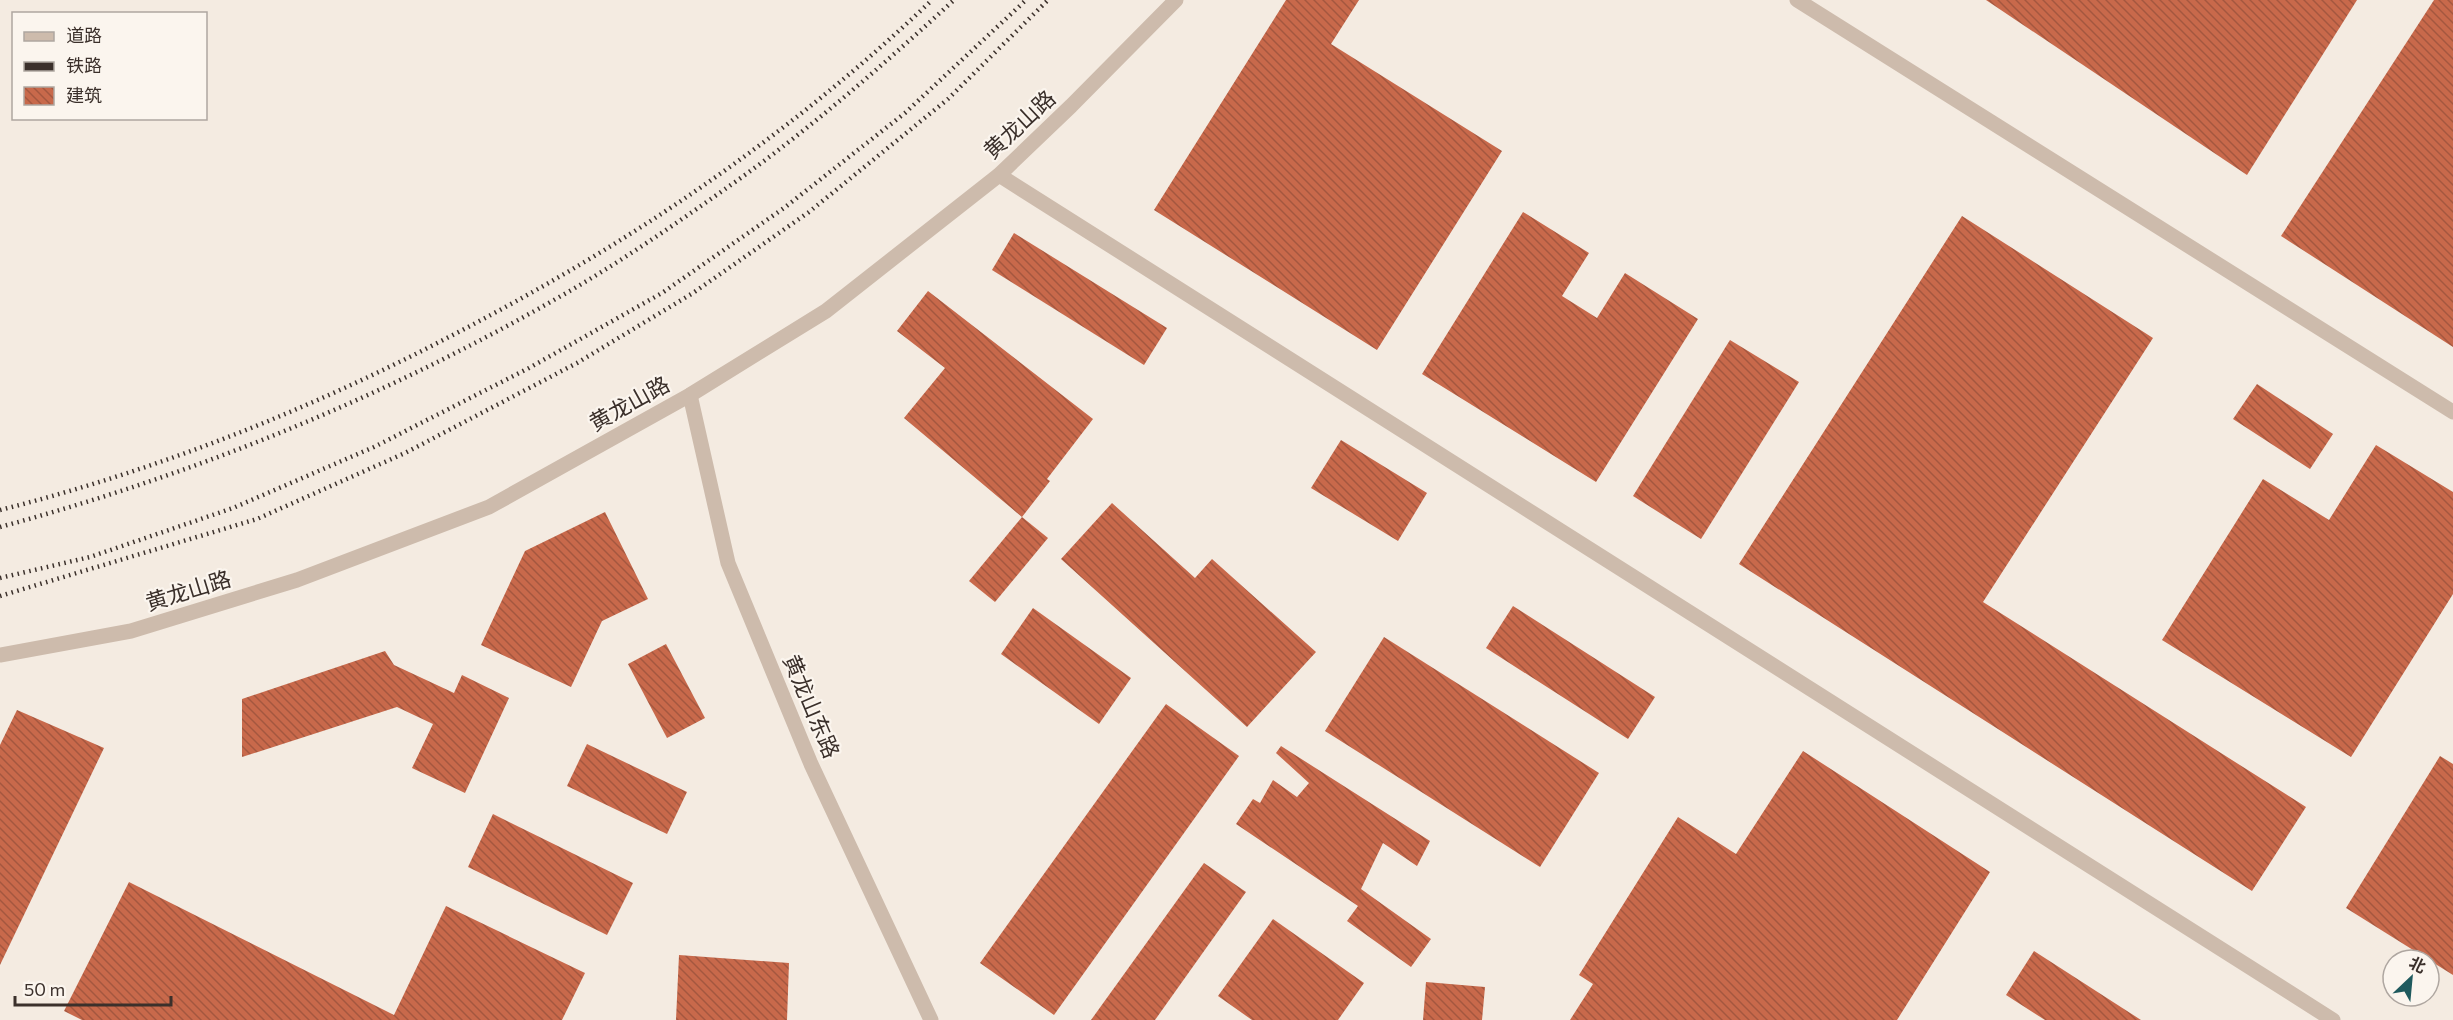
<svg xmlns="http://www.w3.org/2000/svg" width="2453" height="1020" font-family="Commissioner,'Noto Sans SC',sans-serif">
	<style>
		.building { fill: url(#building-back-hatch) }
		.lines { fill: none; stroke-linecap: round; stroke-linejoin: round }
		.minor { stroke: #cdbbac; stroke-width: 15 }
		.tertiary { stroke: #cdbbac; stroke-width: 15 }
		.rail { stroke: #3b302b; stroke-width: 4.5; stroke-dasharray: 1.5 4.5; stroke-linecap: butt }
		.labels { text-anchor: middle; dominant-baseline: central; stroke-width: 4.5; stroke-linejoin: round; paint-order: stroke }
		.street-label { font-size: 22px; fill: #3b302b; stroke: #fbf5ee }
	</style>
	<defs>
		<pattern id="building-back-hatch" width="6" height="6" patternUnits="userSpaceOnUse" patternTransform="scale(1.5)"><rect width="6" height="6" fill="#c8694b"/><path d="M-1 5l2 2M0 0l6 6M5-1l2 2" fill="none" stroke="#a4573f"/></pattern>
	</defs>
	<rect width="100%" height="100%" fill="#f4ebe1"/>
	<g class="building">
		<polygon points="1286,0 1359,0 1331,44 1502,151 1377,350 1154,210"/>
		<polygon points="1986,0 2357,0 2247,175"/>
		<polygon points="2434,0 2453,0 2453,347 2281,236"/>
		<polygon points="1523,212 1589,253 1562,296 1597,318 1625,273 1698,319 1596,482 1422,374"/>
		<polygon points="1962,216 2153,338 1983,602 2306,807 2252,891 1739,564"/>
		<polygon points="1014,233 1167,328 1144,365 992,270"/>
		<polygon points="928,291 1093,419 1047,479 1050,481 1022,517 904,418 945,368 897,331"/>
		<polygon points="1730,340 1799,382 1701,539 1633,496"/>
		<polygon points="2257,384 2333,434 2310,469 2233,419"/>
		<polygon points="1341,440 1427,493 1398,541 1311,488"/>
		<polygon points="2376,445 2453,492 2453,594 2351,757 2162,640 2263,479 2329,520"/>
		<polygon points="1112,503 1195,578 1212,559 1316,652 1247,727 1061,559"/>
		<polygon points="605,512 648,599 602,621 571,687 481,645 525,551"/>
		<polygon points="1022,517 1048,538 995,602 969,581"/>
		<polygon points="1513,606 1655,697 1628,739 1486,648"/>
		<polygon points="1033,608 1131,678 1099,724 1001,654"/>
		<polygon points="1384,637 1599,773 1540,867 1325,731"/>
		<polygon points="666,644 705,718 667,738 628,664"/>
		<polygon points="385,651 394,665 454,693 462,675 509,698 465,793 412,768 433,724 397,707 242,757 242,699"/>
		<polygon points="1166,704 1239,756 1054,1015 980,963"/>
		<polygon points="17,710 104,748 0,965 0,745"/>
		<polygon points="587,744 687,792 667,834 567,786"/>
		<polygon points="1281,746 1430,841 1417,866 1383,843 1361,889 1431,939 1411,967 1347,921 1358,906 1236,824 1253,799 1260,803 1273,780 1297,797 1309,783 1276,753"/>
		<polygon points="1803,751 1990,872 1897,1020 1570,1020 1593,984 1579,975 1678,817 1736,854"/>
		<polygon points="2440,756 2453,764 2453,975 2346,908"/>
		<polygon points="493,814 633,883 607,935 468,867"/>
		<polygon points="1204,863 1246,892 1155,1020 1091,1020"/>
		<polygon points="129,882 394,1015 446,906 585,973 562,1020 82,1020 64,1011"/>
		<polygon points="1273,919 1364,983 1338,1020 1252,1020 1218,996"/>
		<polygon points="2034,951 2141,1020 2045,1020 2006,995"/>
		<polygon points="679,955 789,963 787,1020 676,1020"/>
		<polygon points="1426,982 1485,987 1482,1020 1423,1020"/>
	</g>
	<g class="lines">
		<g class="minor">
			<polyline points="1797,0 2453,412"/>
			<polyline points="999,175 2333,1020"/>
		</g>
		<g class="tertiary">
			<polyline points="690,395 728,563 811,764 931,1020"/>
			<polyline points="0,655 131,631 297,580 489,507 690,395 826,311 999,175 1071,106 1176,0"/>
		</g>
		<g class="rail">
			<path d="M0,510C170,467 331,401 485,318C647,232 799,127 932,0"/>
			<path d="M0,527C196,474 385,397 561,296C619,263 674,225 728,187C808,131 882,66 954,0"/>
			<polyline points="0,578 90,557 233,508 374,447 529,368 662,293 784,208 905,113 1026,0"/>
			<polyline points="0,596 257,519 405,453 577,363 693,293 809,212 948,99 1048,0"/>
		</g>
	</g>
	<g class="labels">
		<g class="street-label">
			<text transform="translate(1019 124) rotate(-43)">黄龙山路</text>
			<text transform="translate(629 403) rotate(-29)">黄龙山路</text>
			<text transform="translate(188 590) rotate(-17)">黄龙山路</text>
			<text transform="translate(812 706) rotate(67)">黄龙山东路</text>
		</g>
	</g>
	<rect x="12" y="12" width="195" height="108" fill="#fbf5ee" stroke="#aea6a0" stroke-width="1.5"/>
	<rect x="24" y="32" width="30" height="9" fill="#cdbbac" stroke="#aea6a0" stroke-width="1.5"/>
	<text x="66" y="42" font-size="18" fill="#3b302b">道路</text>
	<rect x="24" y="62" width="30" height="9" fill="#3b302b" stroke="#aea6a0" stroke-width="1.5"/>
	<text x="66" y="72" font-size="18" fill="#3b302b">铁路</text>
	<rect x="24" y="87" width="30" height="18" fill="url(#building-back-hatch)" stroke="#aea6a0" stroke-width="1.5"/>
	<text x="66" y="102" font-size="18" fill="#3b302b">建筑</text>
	<g transform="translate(2411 978) rotate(26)"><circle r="28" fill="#fbf5ee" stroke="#aea6a0" stroke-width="1.5"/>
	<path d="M0-4.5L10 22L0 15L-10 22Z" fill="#1f5a5e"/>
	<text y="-9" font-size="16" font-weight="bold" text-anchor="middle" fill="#3b302b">北</text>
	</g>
	<path d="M15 996v9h156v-9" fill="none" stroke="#3b302b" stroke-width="3"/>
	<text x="24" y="996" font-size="18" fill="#3b302b" stroke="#fbf5ee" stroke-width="4.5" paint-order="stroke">50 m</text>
</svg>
